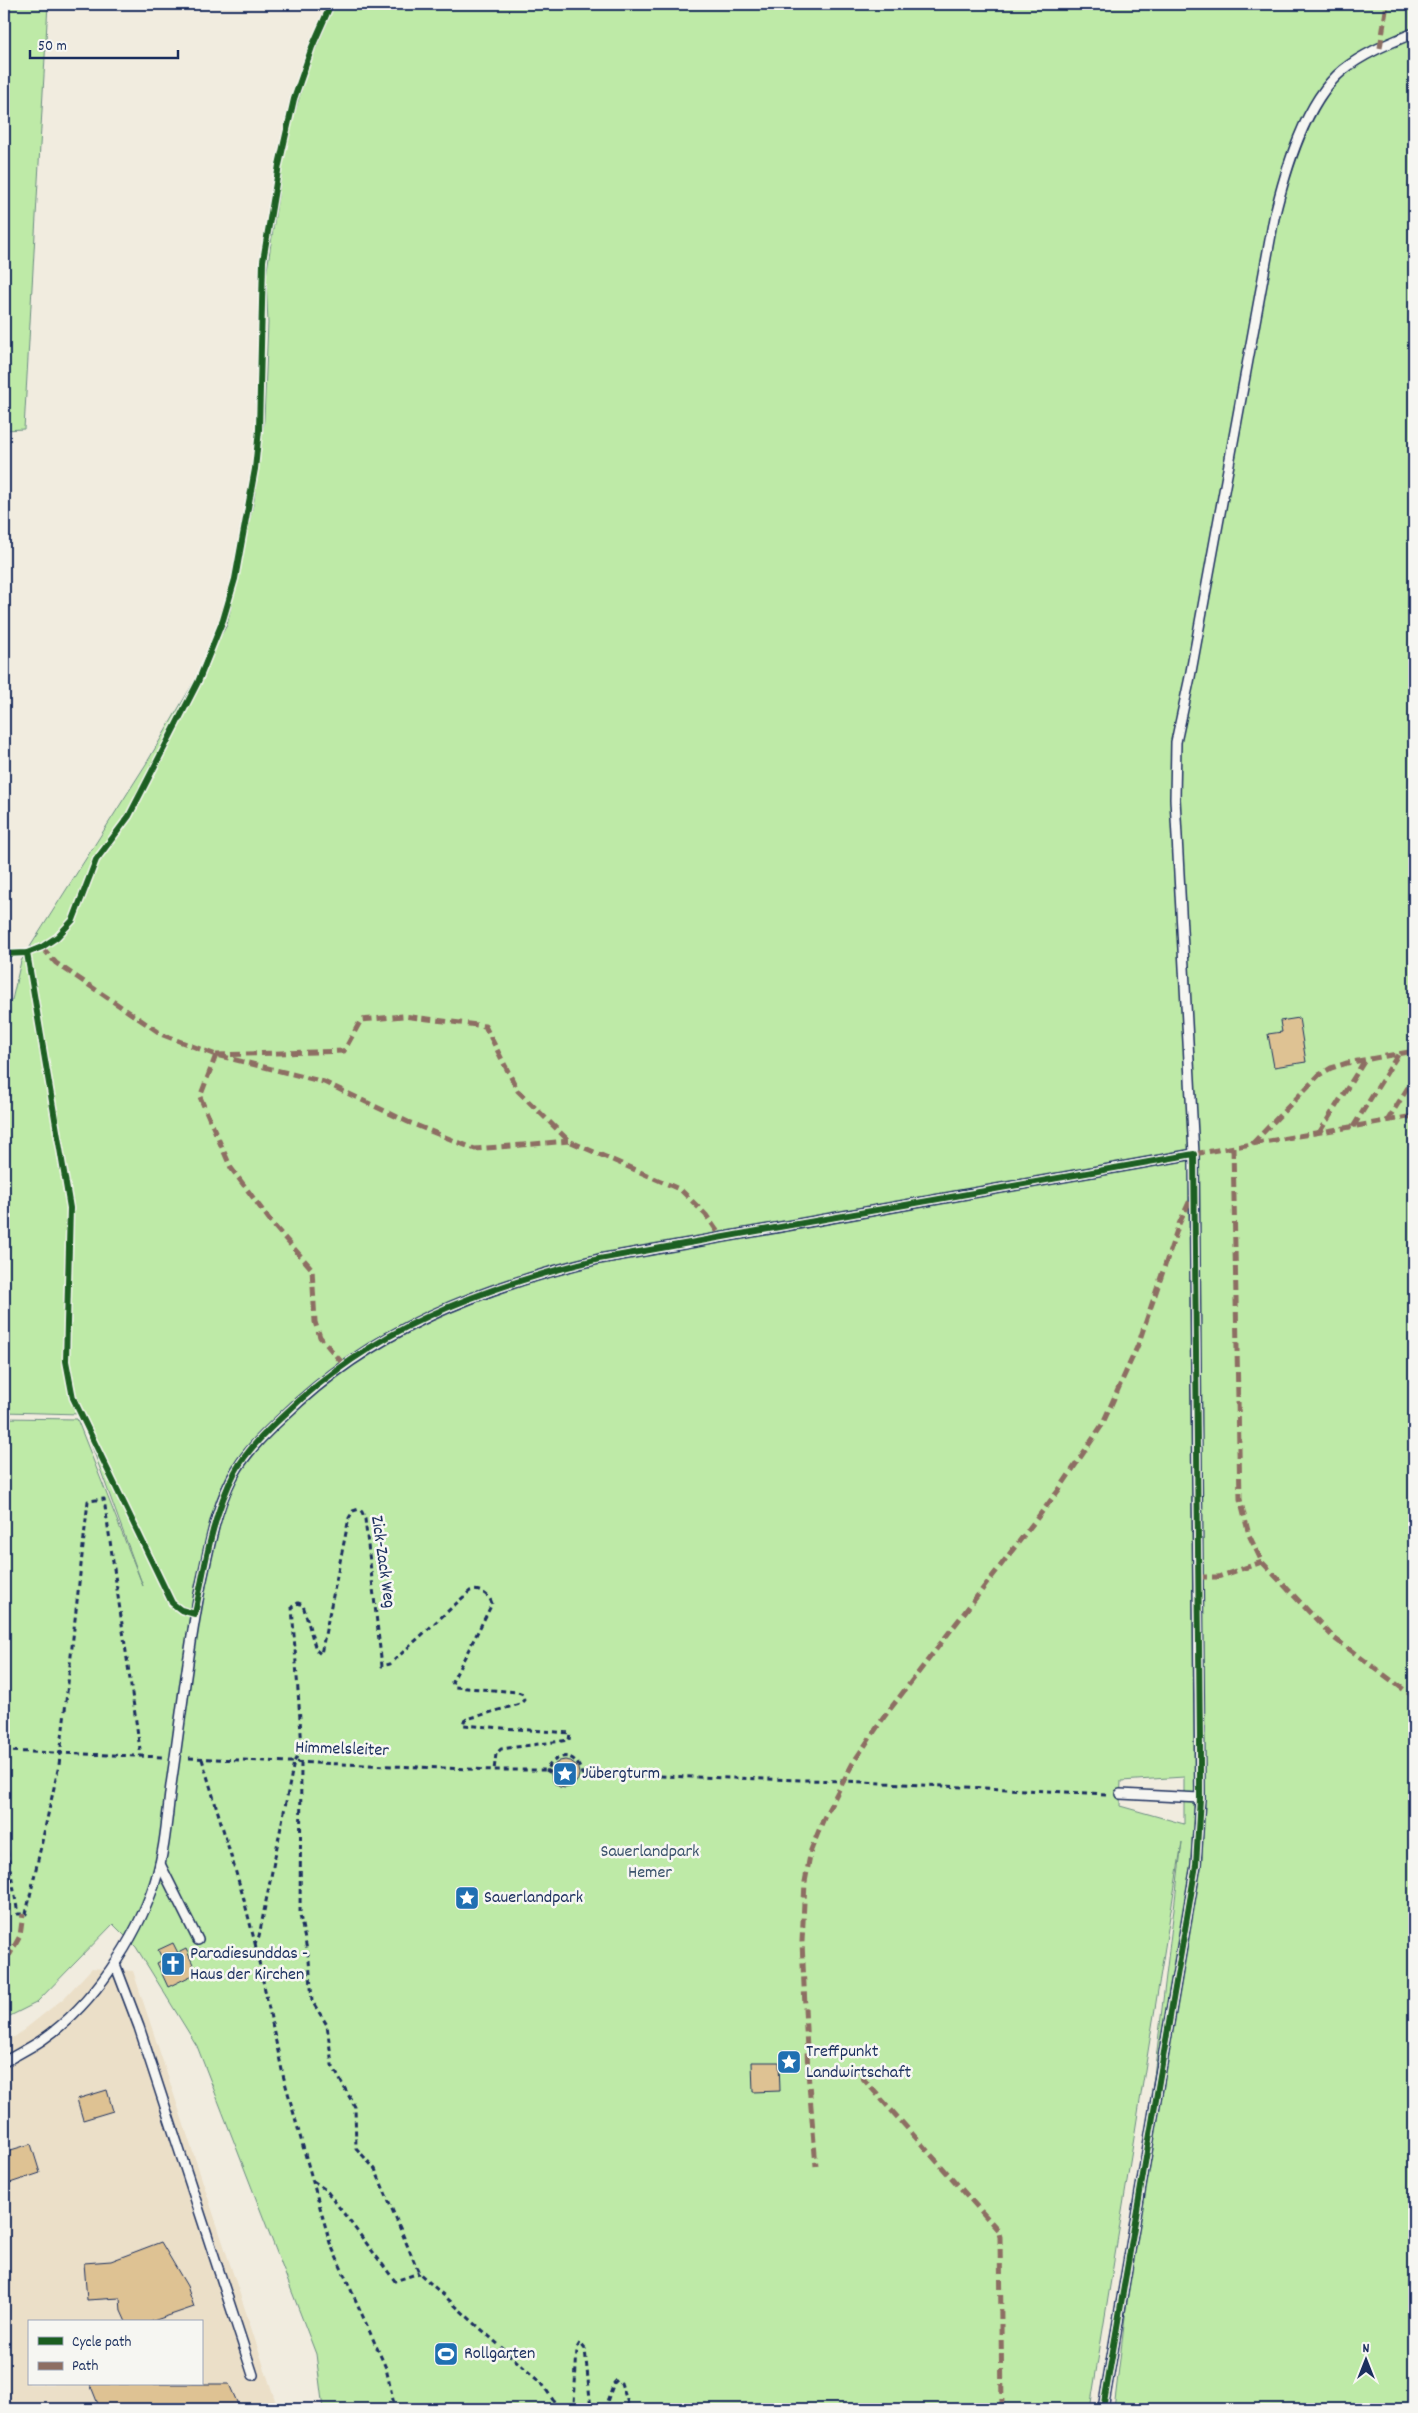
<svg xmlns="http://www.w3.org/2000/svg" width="1418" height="2413" font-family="Dekko,sans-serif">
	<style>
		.built { fill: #ebdfc8; fill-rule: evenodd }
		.green { fill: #beeaa7; stroke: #6c8c82; fill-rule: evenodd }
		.building { fill: #dec293; stroke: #1b2f5e }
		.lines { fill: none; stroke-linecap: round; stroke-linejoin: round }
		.lane-casing { stroke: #1b2f5e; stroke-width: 12 }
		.path { stroke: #1b2f5e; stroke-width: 3; stroke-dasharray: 5 4; stroke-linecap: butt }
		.lane { stroke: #f6f6f2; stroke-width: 9 }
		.quiet { stroke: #8d6e63; stroke-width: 5; stroke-dasharray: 10 5; stroke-linecap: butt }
		.cycleway-casing { stroke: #f6f6f2; stroke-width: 9 }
		.cycleway { stroke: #1b5e20; stroke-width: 6 }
		.labels { text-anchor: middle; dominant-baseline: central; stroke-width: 5; stroke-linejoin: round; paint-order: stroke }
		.street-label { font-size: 18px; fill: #1b2f5e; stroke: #f6f6f2 }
		.poi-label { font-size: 18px; fill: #1b2f5e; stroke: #f6f6f2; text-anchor: start }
		.park-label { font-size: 18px; fill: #3c546d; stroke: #f6f6f2 }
	</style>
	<rect width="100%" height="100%" fill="#f1ecdf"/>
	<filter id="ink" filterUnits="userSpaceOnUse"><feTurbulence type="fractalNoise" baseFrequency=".02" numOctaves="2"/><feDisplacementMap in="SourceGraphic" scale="10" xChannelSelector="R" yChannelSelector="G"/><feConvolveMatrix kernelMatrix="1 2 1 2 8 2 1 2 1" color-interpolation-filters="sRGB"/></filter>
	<g filter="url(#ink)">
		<path class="built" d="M92,1968L133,1971L278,2409H4V2041L16,2036L64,1998ZM29,2322H201V2384H29Z"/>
		<g class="green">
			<polygon points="4,4 48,4 24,429 4,430"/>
			<path d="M335,4H1414V2409H1114L1182,1842L1090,2409H323L316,2354L197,2046L136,1947L113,1924L36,2003L4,2019V1418L77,1419L143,1586L80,1414L4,1412V1001L12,1000L21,961L146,764L227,625L254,500L264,420L268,323L266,277L286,142L309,64ZM1184,1777V1824L1120,1806L1121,1781Z"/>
		</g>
		<g class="building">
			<polygon points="1299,1018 1306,1062 1274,1067 1268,1034 1282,1032 1280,1021"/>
			<circle cx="565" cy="1774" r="14"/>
			<polygon points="173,1943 178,1953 186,1949 197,1973 168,1987 157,1963 163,1960 158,1950"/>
			<polygon points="752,2062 779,2062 780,2091 753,2092"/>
			<polygon points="107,2090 113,2111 83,2120 77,2099"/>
			<polygon points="31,2144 40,2173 10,2183 4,2164 4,2152"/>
			<polygon points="161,2242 187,2286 194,2307 150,2322 126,2322 121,2311 120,2298 87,2300 84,2263 111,2261"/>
			<polygon points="90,2384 229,2384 240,2409 100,2409"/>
		</g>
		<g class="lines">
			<defs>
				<g id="lane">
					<polyline points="1120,1794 1200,1798"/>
					<polyline points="160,1864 198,1940"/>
					<polyline points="115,1964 139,2027 253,2375"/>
					<path d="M4,2062C16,2055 30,2048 42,2040C93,2005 136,1940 155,1882C165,1851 167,1817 171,1785C181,1718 188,1650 201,1584C210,1545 216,1504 237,1469C249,1449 267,1432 284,1416C373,1329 480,1288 599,1259L1194,1154"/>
					<path d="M1103,2409L1196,1865L1200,1798L1194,1154L1175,799L1176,742L1190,677L1274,218C1285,172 1305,101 1343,70C1364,53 1390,43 1414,33"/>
				</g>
			</defs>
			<use href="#lane" class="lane-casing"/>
			<g class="path">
				<polyline points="4,1751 163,1757"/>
				<path d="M189,1758L494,1770H546C557,1752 576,1751 582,1774L842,1781L1107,1794"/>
				<path d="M202,1759L243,1896L255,1943L259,1936L294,1762L302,1747L292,1607L298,1603L303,1605L316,1650L321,1654L349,1518L353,1511L359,1509L362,1512L365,1519L382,1666L390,1664L470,1591C479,1588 490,1595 492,1604L452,1682L455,1687L518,1692L523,1694L524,1700L520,1704L467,1719L464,1721L463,1725L570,1733L569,1740L501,1749L496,1754L494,1770"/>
				<polyline points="301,1763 300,1915 309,1960 312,2001 327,2025 332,2065 355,2107 356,2148 375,2169 419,2273 543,2385 559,2409"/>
				<polyline points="546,1770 551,1773"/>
				<polyline points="4,1833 18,1914 26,1914 59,1765 88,1501 104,1499 141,1756"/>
				<polyline points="255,1943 283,2075 330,2243 386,2368 395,2409"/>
				<polyline points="313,2181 326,2190 395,2281 419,2273"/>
				<polyline points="570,2409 574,2404 577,2348 580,2343 585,2349 591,2409"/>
				<polyline points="604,2409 614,2383 617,2380 621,2383 630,2409"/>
			</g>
			<use href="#lane" class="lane"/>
			<g class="quiet">
				<polyline points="1380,48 1387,4"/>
				<polyline points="42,947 56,963 163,1035 216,1055 324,1082 408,1122 475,1149 569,1141"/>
				<polyline points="216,1055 344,1051 361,1020 403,1016 485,1026 518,1091 569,1141 681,1190 706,1215 722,1238"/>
				<polyline points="216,1055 200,1097 231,1168 275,1227 312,1269 315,1322 320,1337 344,1365"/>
				<polyline points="1387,1121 1414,1078"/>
				<polyline points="1353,1127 1399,1053"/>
				<polyline points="1319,1133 1365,1060"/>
				<polyline points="1252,1144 1319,1075 1331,1068 1347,1063 1414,1051"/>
				<polyline points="1233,1147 1240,1499 1249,1535 1262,1562 1334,1638 1414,1697"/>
				<polyline points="1194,1154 1414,1116"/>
				<polyline points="1197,1577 1218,1577 1262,1562"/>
				<polyline points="4,1955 10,1954 20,1936 23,1914"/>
				<polyline points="808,2072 816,2166"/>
				<polyline points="1002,2409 1000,2237 998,2230 859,2074 847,2069 808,2072 802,1942 805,1882 811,1850 824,1818 853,1763 884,1717 1058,1491 1102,1425 1138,1345 1179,1224 1192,1196"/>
			</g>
			<defs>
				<g id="cycleway">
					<path d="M27,953L70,1208L66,1361L73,1398L172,1603L181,1610L195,1614C205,1565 212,1516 235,1472C247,1450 266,1432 284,1415C373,1328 480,1288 599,1259L1194,1154L1200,1743V1798L1196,1865L1103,2409"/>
					<polyline points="4,954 27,953 42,947 57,937 73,920 96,860 129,816 198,682 223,620 235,579 255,469 259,430 263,261 279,165 294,99 312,47 331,4"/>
				</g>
			</defs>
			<use href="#cycleway" class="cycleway-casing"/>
			<use href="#cycleway" class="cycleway"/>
		</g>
	</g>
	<defs>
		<symbol id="sight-square" viewBox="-11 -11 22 22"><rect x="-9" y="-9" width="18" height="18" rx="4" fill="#1f6fb2" stroke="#f6f6f2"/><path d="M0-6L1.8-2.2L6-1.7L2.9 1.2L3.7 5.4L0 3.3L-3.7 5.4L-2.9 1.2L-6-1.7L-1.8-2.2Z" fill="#fff"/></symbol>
		<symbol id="church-square" viewBox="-11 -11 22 22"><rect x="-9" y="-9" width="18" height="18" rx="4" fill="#1f6fb2" stroke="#f6f6f2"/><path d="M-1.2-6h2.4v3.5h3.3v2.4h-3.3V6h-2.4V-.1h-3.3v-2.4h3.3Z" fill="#fff"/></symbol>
		<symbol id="stadium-square" viewBox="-11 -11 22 22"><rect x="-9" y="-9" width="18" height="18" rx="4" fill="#1f6fb2" stroke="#f6f6f2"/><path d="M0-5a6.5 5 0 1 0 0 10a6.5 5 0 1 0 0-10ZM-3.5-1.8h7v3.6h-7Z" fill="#fff"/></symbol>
	</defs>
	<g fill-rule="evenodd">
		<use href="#sight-square" x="551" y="1760" width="28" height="28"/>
		<use href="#sight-square" x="453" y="1884" width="28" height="28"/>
		<use href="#church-square" x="159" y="1950" width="28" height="28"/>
		<use href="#sight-square" x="775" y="2048" width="28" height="28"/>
		<use href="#stadium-square" x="432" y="2340" width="28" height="28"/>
	</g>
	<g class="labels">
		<g class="street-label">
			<text transform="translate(382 1562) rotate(82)">Zick-Zack Weg</text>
			<text transform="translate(342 1750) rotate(2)">Himmelsleiter</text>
		</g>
		<g class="poi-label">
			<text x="582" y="1774">Jübergturm</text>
			<text x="484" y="1898">Sauerlandpark</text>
			<text x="190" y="1954">Paradiesunddas -<tspan x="190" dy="21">Haus der Kirchen</tspan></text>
			<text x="806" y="2052">Treffpunkt<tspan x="806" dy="21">Landwirtschaft</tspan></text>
			<text x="464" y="2354">Rollgarten</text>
		</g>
		<g class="park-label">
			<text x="650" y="1852">Sauerlandpark<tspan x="650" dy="21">Hemer</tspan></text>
		</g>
	</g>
	<rect width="1418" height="2413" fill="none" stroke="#f6f6f2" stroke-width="20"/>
	<rect x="10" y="10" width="1398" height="2393" fill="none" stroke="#1b2f5e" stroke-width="2" filter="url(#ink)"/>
	<rect x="28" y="2320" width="175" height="65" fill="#f6f6f2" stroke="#9ea6b7"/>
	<rect x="38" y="2337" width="25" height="8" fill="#1b5e20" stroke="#9ea6b7"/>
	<text x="72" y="2346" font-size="15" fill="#1b2f5e">Cycle path</text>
	<rect x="38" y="2362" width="25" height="8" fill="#8d6e63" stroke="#9ea6b7"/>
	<text x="72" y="2370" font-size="15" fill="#1b2f5e">Path</text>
	<g transform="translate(1366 2360)" stroke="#f6f6f2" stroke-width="4" paint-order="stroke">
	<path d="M0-4L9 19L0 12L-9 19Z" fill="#1b2f5e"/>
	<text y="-8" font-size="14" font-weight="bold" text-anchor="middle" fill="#1b2f5e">N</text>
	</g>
	<path d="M30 50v8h148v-8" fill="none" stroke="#1b2f5e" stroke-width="2.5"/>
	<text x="38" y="50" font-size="15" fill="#1b2f5e" stroke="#f6f6f2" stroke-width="4" paint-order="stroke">50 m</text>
</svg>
